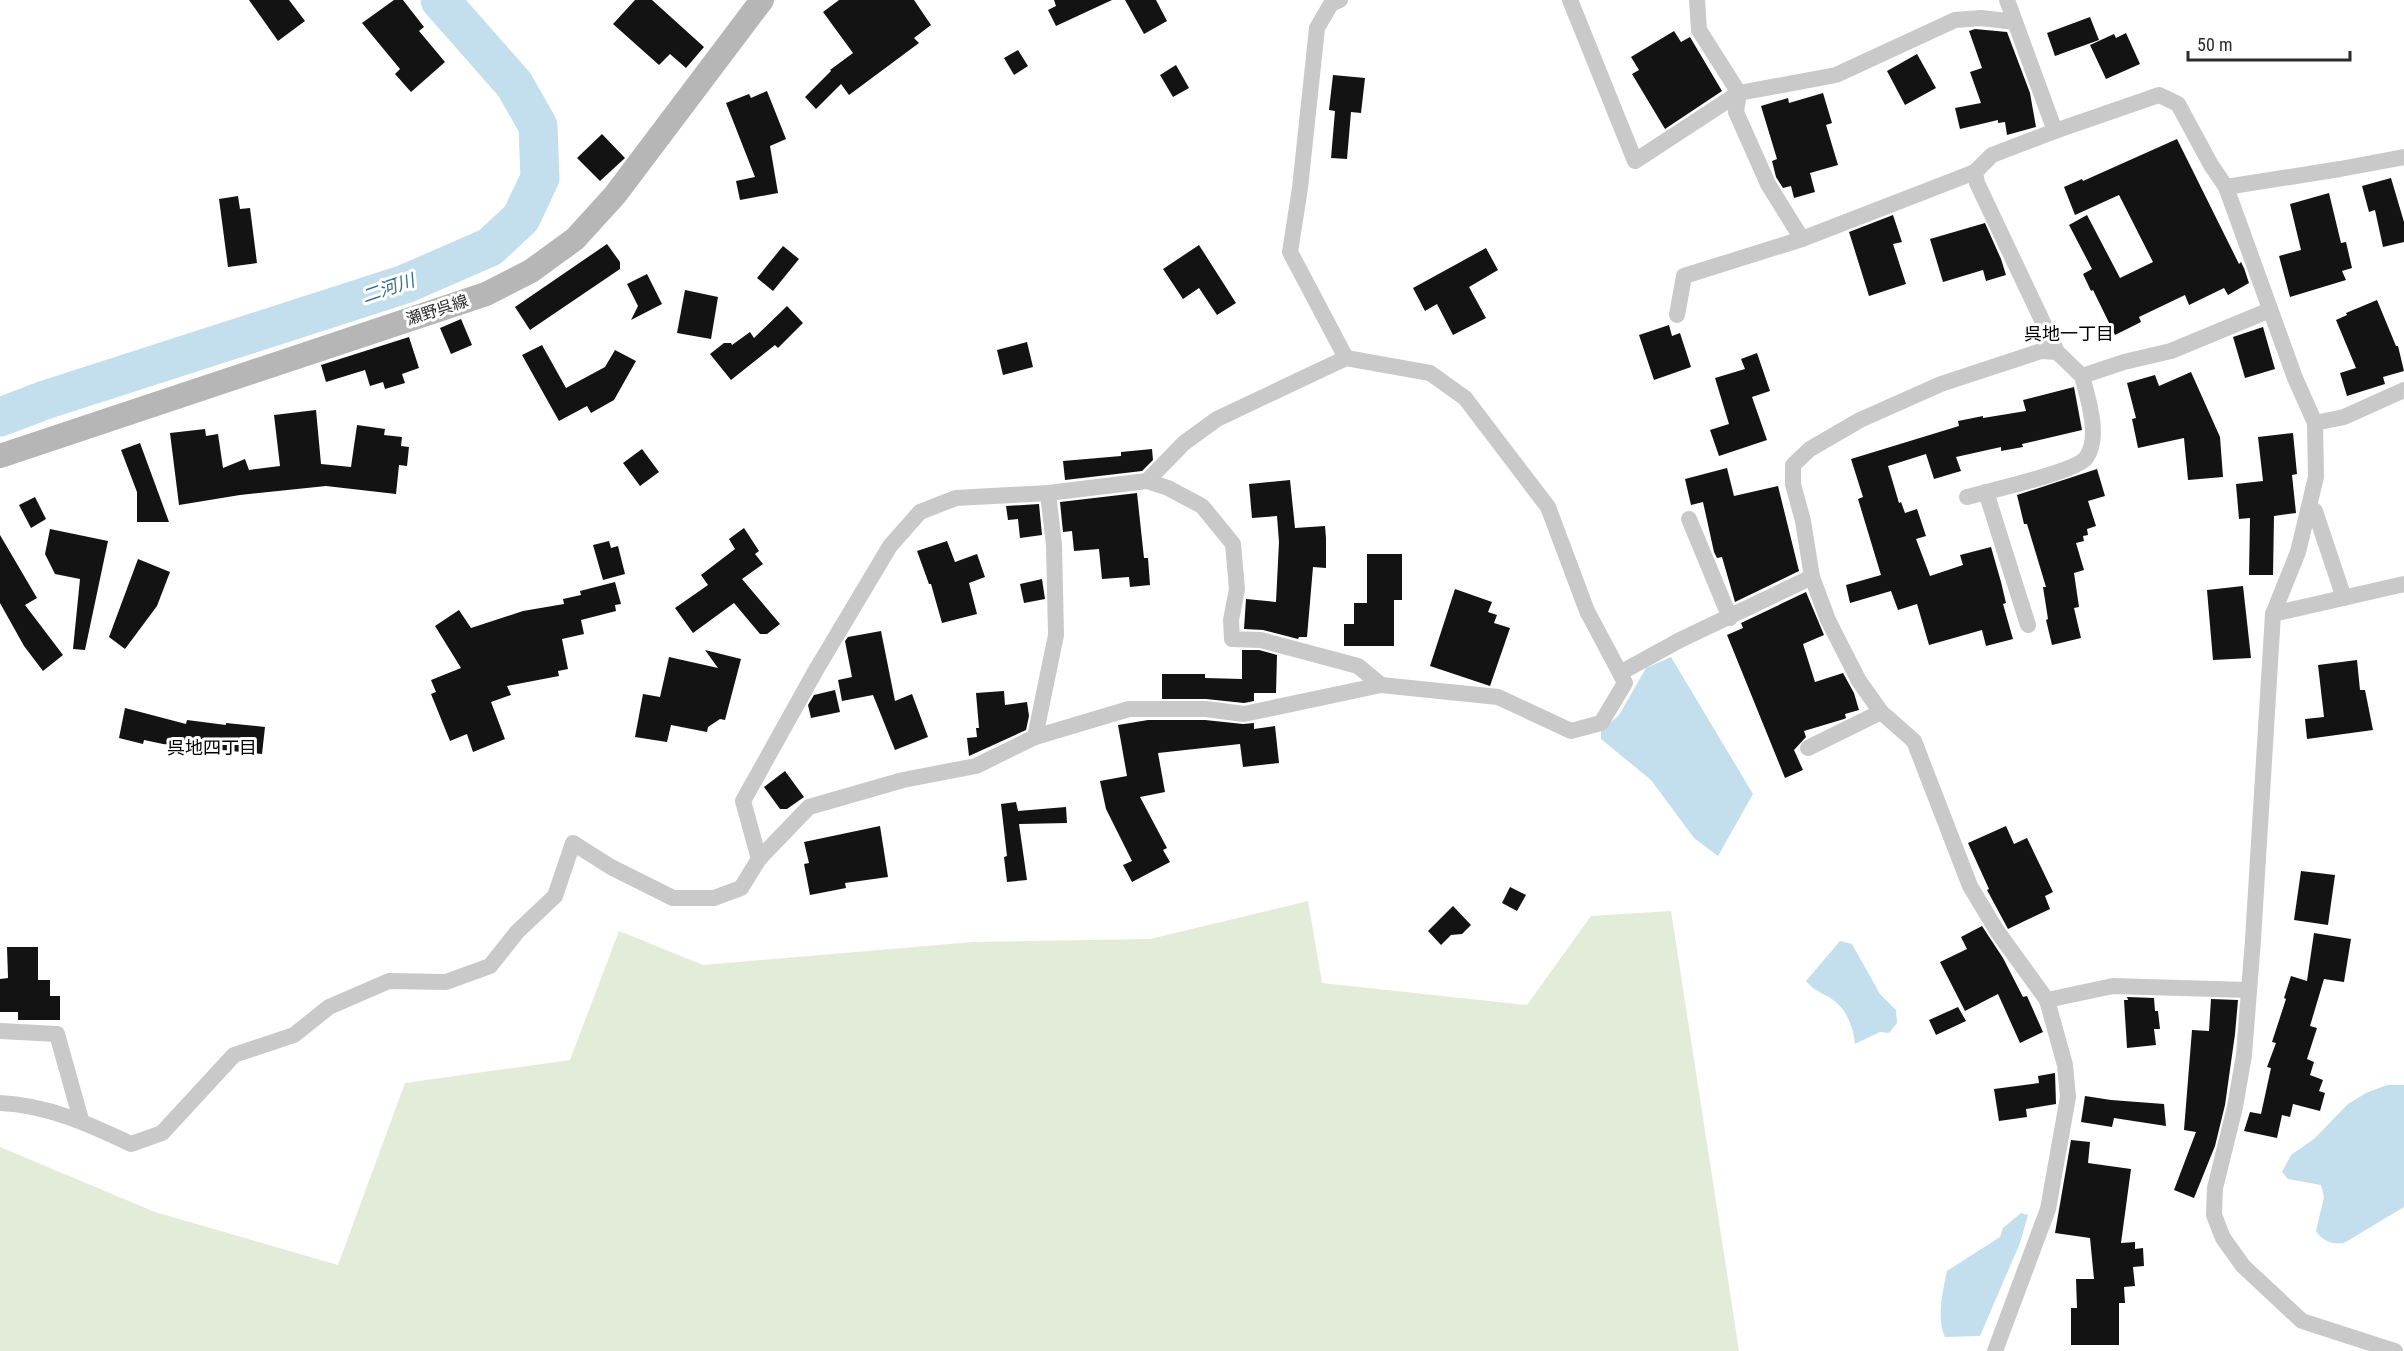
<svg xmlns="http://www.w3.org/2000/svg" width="2404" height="1351" font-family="'Roboto Condensed','Noto Sans JP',sans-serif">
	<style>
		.green { fill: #e3ebd9 }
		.water { fill: #c3deed }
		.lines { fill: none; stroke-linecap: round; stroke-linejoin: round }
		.river { stroke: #c3deed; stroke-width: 39 }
		.building { fill: #131313 }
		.street { stroke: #c9c9c9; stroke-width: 16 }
		.secondary { stroke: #b6b6b6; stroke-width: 24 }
		.labels { text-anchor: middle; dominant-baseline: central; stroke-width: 6; stroke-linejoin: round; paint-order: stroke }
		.street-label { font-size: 16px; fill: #2c2c2c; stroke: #fff }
		.water-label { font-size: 18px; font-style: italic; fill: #367193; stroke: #fff }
		.neighbourhood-label { font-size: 18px; fill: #000; stroke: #fff }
	</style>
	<rect width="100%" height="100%" fill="#fff"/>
	<polygon class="green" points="1308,901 1322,983 1527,1005 1591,916 1671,911 1739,1351 0,1351 0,1147 155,1212 338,1265 405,1083 570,1060 619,931 703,965 973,942 1150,939"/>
	<g class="water">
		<polygon points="1671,657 1753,794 1718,856 1694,838 1651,780 1601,739 1601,731 1619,715 1646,668"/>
		<path d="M1840,941L1852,944L1880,994L1896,1010L1897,1023L1889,1033L1880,1032L1855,1044C1854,1031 1848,1013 1838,1004C1828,994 1817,994 1806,981Z"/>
		<path d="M2387,1085H2404V1207L2344,1243C2333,1245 2322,1241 2316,1231L2324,1197L2321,1185L2288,1179L2282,1172L2291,1155L2314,1139L2348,1104L2366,1093Z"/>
		<path d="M2021,1213L2028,1215L2020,1243L1980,1336L1945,1337C1936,1319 1943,1290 1947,1271L2000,1237L2003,1228Z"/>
	</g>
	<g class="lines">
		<polyline class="river" points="0,417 45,400 405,284 490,247 521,218 540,178 538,126 514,84 440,0"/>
	</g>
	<g class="building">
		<polygon points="249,0 289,0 305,21 278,41"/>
		<polygon points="394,0 403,0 424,27 419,31 445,62 411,92 395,74 400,69 362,23"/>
		<polygon points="635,0 652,0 704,47 686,68 670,54 659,65 613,24"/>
		<polygon points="839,0 914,0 931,25 914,38 919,43 849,95 841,84 816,109 805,97 831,71 830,70 853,53 823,12"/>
		<polygon points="1054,0 1112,0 1056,26 1048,10 1056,6"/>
		<polygon points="1125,0 1156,0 1167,21 1144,34"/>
		<polygon points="2090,17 2099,40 2055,56 2047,33"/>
		<polygon points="1975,29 2007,32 2030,93 2036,127 2007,135 2005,122 1998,123 1998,120 1960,129 1955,108 1981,103 1970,72 1982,68 1969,31"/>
		<polygon points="1674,31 1681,42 1690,37 1722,91 1665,129 1632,74 1639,70 1631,57"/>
		<polygon points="2126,33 2140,64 2106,79 2090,45 2114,34 2116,38"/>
		<polygon points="1018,50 1028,66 1014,75 1004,58"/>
		<polygon points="1917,54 1936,88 1905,105 1887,71"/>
		<polygon points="1176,65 1189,88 1173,97 1160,75"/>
		<polygon points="1333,75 1365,78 1361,113 1351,112 1347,159 1331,158 1335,111 1329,110"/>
		<polygon points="767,91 786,139 770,146 778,193 740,200 736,181 755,177 726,103 749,94 751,98"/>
		<polygon points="1823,93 1832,123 1826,125 1838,165 1810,173 1815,192 1794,198 1791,186 1783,188 1776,177 1772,161 1777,159 1761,106 1788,98 1789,103"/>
		<polygon points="602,134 625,158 600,181 577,158"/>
		<polygon points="2177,139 2239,264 2241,262 2244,268 2249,283 2228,295 2224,288 2189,305 2185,295 2139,317 2141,322 2115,335 2093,290 2091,291 2083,274 2092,269 2069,225 2087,215 2120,278 2153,262 2119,195 2075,215 2064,187 2082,179 2083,181"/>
		<polygon points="2391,178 2404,222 2404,242 2383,247 2375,210 2369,212 2362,186"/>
		<polygon points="2329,193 2341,243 2346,242 2352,268 2342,271 2346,280 2290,297 2279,256 2301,250 2290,204"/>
		<polygon points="238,196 240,209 250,208 257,263 228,267 219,199"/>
		<polygon points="1893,215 1902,242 1893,244 1906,284 1869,296 1849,232"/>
		<polygon points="1985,223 2001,259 2006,275 1986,281 1983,270 1943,282 1930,239"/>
		<polygon points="607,244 620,262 620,269 530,330 515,307"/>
		<polygon points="1199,245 1236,303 1217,315 1199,288 1183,299 1163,269"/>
		<polygon points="783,246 799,259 773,291 757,278"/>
		<polygon points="1486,248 1498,270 1469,287 1486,318 1453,335 1437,304 1425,311 1413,288"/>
		<polygon points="647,274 662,304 631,320 638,306 627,284"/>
		<polygon points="685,290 718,297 711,339 677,333"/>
		<polygon points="2377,300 2396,346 2398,346 2404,371 2383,377 2385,384 2347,396 2340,373 2356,368 2336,320 2347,315 2346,313"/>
		<polygon points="787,306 803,323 778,348 775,345 731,380 710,354 724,343 731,343 732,345 750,332 754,338"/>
		<polygon points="461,319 472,345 451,354 440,328"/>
		<polygon points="1669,325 1672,336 1680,333 1691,367 1654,380 1639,335"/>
		<polygon points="2263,327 2275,369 2245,378 2233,337"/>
		<polygon points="409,337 419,368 402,374 405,383 385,389 383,382 370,386 365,370 326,382 321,365"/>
		<polygon points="1027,342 1033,367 1003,375 997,350"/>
		<polygon points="542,345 566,388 605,367 615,350 636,361 614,400 591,413 587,406 559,421 522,355"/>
		<polygon points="1757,353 1770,391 1752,397 1767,440 1719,456 1710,430 1729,424 1715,378 1745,369 1741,359"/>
		<polygon points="2191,372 2220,437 2223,477 2188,480 2184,438 2138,448 2132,419 2136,418 2127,383 2155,375 2159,386"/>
		<polygon points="2074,387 2082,430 2022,444 2023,447 2001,451 2001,447 1956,457 1961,471 1934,479 1926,454 1888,466 1899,503 1901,502 1905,513 1917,509 1926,536 1916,539 1930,576 1963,565 1960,555 1991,547 2001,582 2006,603 2003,604 2013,639 1986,646 1982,630 1929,645 1917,604 1898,610 1891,591 1850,603 1846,585 1881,575 1858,499 1863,497 1851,459 1959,426 1958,421 1983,416 1983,418 2026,411 2023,400"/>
		<polygon points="316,410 321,464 351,467 357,425 385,429 384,435 402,437 401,446 409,447 407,466 399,465 396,494 326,486 240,495 179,505 170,433 205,429 206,436 218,434 223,468 245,459 249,470 280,466 274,415"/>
		<polygon points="2293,433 2297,474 2292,475 2296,513 2274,516 2273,575 2249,575 2250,518 2239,519 2236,484 2263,481 2258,437"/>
		<polygon points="140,443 169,522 137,522 137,492 121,450"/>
		<polygon points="642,449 659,472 640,486 623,463"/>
		<polygon points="1152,449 1153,460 1142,471 1065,480 1063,461 1121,456 1121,452"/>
		<polygon points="1727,468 1734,496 1778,486 1799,571 1735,602 1722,557 1717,558 1714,552 1703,502 1691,505 1685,479"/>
		<polygon points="2097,469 2105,496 2088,501 2096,526 2087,529 2088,535 2083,536 2084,541 2076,543 2084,570 2074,573 2079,607 2074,608 2081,638 2052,645 2046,620 2048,619 2043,587 2046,587 2027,524 2024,524 2017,495"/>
		<polygon points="1290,480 1295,528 1325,526 1326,538 1326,568 1313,567 1307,637 1299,637 1298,639 1263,630 1244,629 1246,599 1276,602 1279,542 1277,516 1252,518 1249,484"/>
		<polygon points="1137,493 1144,558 1148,558 1150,585 1130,587 1129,577 1102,579 1099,549 1074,551 1072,531 1063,532 1060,502"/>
		<polygon points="35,497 46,519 31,528 19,505"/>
		<polygon points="1039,504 1042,535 1020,538 1018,519 1008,520 1006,506"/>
		<polygon points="744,528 759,551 755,554 763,564 742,579 780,624 767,634 760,634 734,603 693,633 675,608 708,585 701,575 735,549 729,539"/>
		<polygon points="50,529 108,541 85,650 73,649 80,579 55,574 45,554"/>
		<polygon points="0,535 37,598 25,605 63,655 43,671 24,646 0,603"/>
		<polygon points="609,541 611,548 618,546 625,574 603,580 593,545"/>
		<polygon points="947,541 955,562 977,554 985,577 969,583 977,614 942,623 931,584 929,584 917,551"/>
		<polygon points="1367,554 1402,554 1402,600 1394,600 1394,646 1344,646 1344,624 1354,624 1354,603 1367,603"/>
		<polygon points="138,559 170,572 157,606 125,649 109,637"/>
		<polygon points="1042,579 1045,599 1024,603 1020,584"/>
		<polygon points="615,582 621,604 615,605 616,611 581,620 584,634 562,639 568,669 558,671 559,676 507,686 511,695 491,702 505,739 473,752 467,734 450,741 431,694 436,692 431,680 461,668 435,626 459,610 471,628 523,611 564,604 563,599 581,595 580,591"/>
		<polygon points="2243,586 2251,658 2213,660 2207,590"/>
		<polygon points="1455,589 1492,602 1488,612 1497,615 1494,623 1510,628 1490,686 1430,666"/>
		<polygon points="1806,592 1824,635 1803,644 1815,682 1843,673 1854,693 1859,710 1845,714 1846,718 1844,719 1804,731 1806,737 1794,750 1803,770 1785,778 1727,635 1743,628 1741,623"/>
		<polygon points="881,631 895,701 912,694 928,737 895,750 873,695 842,701 838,680 852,677 845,641 848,637"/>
		<polygon points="705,650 741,659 725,720 720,719 708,727 707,732 671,725 667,742 635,737 643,694 660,697 669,657 718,668"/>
		<polygon points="1242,650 1259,650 1277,655 1276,693 1254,693 1254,701 1244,703 1206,699 1162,699 1162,674 1205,674 1205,678 1242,679"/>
		<polygon points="2357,660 2360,690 2365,690 2373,730 2307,739 2305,719 2324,717 2318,665"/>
		<polygon points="835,690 840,712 811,718 808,705 814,695"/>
		<polygon points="1004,691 1005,705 1027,702 1029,716 1026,730 969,756 967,738 977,737 976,728 979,728 976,693"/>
		<polygon points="125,708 186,724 187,720 226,725 226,723 265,727 262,754 163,744 144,740 143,744 119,738"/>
		<polygon points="1148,720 1205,720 1243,724 1254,723 1254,729 1275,726 1279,763 1243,767 1240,744 1158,753 1165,792 1140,797 1167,848 1163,850 1170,862 1132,882 1123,865 1132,861 1106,809 1100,781 1127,776 1118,725"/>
		<polygon points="785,771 804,797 787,809 780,809 764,787"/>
		<polygon points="1016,802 1018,811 1066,807 1067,823 1019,824 1027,880 1007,882 1004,857 1007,856 1001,804"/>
		<polygon points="880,826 888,877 845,883 846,888 810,895 804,864 809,863 804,842"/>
		<polygon points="2006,826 2014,844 2027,838 2053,892 2045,896 2050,909 2008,929 1987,890 1989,889 1968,843"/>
		<polygon points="2301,871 2335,875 2328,925 2294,920"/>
		<polygon points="1510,887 1526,895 1517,911 1502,903"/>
		<polygon points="1453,906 1471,925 1462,934 1451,935 1441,945 1428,931"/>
		<polygon points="1982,926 2003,958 2023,997 2027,996 2043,1032 2020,1043 1998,994 1965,1011 1940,962 1967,949 1961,937"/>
		<polygon points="2314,933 2351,939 2344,982 2324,979 2310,1026 2317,1028 2307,1059 2314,1062 2310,1075 2323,1080 2319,1091 2325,1093 2320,1111 2293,1104 2290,1117 2282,1115 2277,1138 2244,1131 2250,1112 2261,1114 2271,1068 2267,1067 2276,1043 2272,1042 2286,999 2284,998 2291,976 2307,981"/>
		<polygon points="7,947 38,947 38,980 50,980 50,996 60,996 60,1020 18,1020 18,1012 0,1012 0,979 8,978"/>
		<polygon points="2127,997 2154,998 2155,1011 2158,1011 2160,1029 2154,1029 2156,1045 2127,1048 2124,1000 2128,1000"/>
		<polygon points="2211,999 2238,1000 2235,1034 2225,1105 2215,1146 2194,1198 2174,1190 2196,1132 2184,1130 2192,1030 2209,1031"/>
		<polygon points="1958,1007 1966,1021 1936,1035 1929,1020"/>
		<polygon points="2055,1073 2056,1104 2026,1109 2027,1117 1999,1121 1994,1089 2039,1083 2038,1076"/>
		<polygon points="2085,1096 2111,1100 2164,1104 2166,1126 2114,1118 2112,1127 2081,1122"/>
		<polygon points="2071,1140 2090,1142 2088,1163 2131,1169 2121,1243 2135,1242 2135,1249 2143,1248 2144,1266 2133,1267 2135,1286 2124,1287 2125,1303 2119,1303 2119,1345 2071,1345 2071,1308 2077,1308 2076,1279 2094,1279 2090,1238 2055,1233"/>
	</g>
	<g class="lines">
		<g class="street">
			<polyline points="1570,0 1635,161 1739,93 1736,112 1768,184 1802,239"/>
			<polyline points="1697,0 1699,30 1739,93 1836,75 1955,20 1981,18 2015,22"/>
			<polyline points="2007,0 2055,131 2159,95 2178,104 2211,165 2226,187 2295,378 2315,423 2316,477 2298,552 2273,614 2253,940 2244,1055 2235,1107 2215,1188 2214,1215 2223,1238 2243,1266 2302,1321 2395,1351"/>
			<polyline points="2055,131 1992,155 1975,172 1977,183 2057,352"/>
			<polyline points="2226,187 2340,169 2404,157"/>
			<polyline points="1677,315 1684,276 1802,239 1975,172"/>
			<polyline points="1346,358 1430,373 1465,398 1548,507 1587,611 1620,673"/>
			<polyline points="2315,423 2344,417 2404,390"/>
			<polyline points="1147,481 1184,443 1217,419 1346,358 1290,252 1300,188 1317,28 1331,4 1340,0"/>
			<polyline points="1986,492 2028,625"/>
			<path d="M1967,497C1989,491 2075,472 2086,458C2101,437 2088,399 2082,376"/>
			<polyline points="2309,507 2315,511 2344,598"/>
			<polyline points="1689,519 1730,618"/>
			<polyline points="2273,614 2404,584"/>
			<polyline points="1035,737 1056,635 1054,545 1048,493"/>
			<polyline points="1808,748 1881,712"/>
			<polyline points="759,859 743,801 816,670 890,546 920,512 956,498 1048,493 1147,481 1168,488 1202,506 1233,544 1237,589 1231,620 1232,639 1261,640 1358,666 1381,685"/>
			<polyline points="2047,1000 2113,986 2249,990"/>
			<polyline points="0,1031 57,1034 81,1120"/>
			<path d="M0,1103C47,1105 89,1124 131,1144L162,1133L234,1055L294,1035L329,1007L389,981L446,982L490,966L517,932L555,896L573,843L611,867L673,898H714L741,888L759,859L809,807L903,780L976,766L1035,737L1129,709H1206L1244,714L1381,685L1498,697L1571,731L1601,723L1625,683L1620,673L1680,640L1812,577"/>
			<polyline points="1995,1351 2048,1209 2068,1097 2065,1065 2047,1000 1997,931 1970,886 1914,741 1881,712 1859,681 1828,620 1812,577 1803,521 1793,484 1793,465 1810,449 1860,420 1941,384 2041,351 2057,352 2082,376 2124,362 2171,351 2270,310"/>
		</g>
		<polyline class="secondary" points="0,456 486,294 531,271 575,239 615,195 762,0"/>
	</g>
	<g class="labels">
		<g class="street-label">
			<text transform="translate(437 310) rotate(-18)">瀬野呉線</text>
		</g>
		<g class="water-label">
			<text transform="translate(388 288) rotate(-19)">二河川</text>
		</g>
		<g class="neighbourhood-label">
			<text x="2069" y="333">呉地一丁目</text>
			<text x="212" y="747">呉地四丁目</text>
		</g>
	</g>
	<path d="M2188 51v9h162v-9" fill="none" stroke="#2c2c2c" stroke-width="3"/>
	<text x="2197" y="51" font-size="18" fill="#2c2c2c" stroke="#ffffff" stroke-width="4.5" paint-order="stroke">50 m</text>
</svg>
